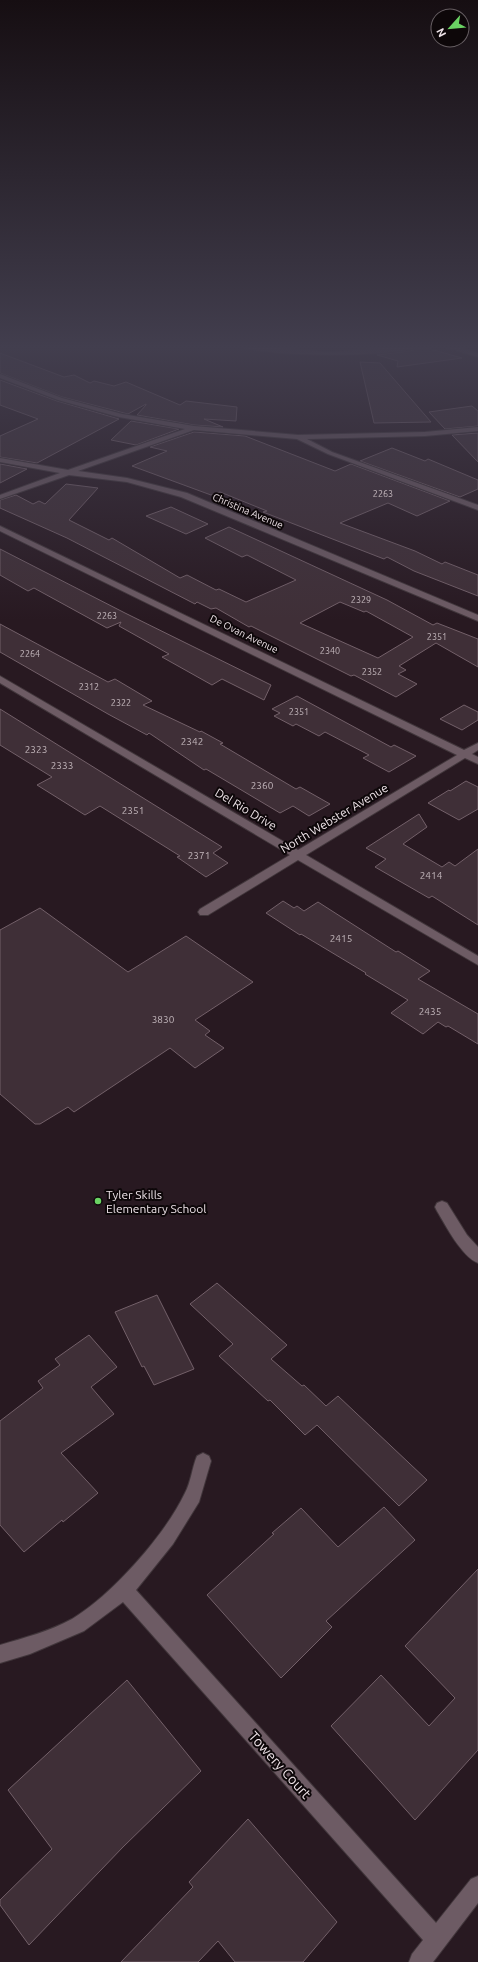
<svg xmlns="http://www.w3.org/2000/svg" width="478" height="1962" font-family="Ubuntu,sans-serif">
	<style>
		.building { fill: #3f2f37; stroke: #736069; fill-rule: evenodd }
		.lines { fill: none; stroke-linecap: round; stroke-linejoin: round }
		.minor-casing { stroke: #41363b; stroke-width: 2 }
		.minor { fill: #6d5b64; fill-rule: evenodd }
		.poi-dot { fill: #6ad363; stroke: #0d0709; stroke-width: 1.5 }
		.labels { text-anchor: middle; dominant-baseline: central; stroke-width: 4; stroke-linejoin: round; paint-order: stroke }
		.far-number-label { font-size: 9px; fill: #c3b7bc }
		.far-street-label { font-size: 10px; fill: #efe4e9; stroke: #0d0709 }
		.number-label { font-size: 10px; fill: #c3b7bc }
		.street-label { font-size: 12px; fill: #efe4e9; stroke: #0d0709 }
		.poi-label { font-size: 12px; fill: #efe4e9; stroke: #0d0709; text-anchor: start }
		.near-street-label { font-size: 14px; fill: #efe4e9; stroke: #0d0709 }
	</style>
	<rect width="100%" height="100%" fill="#281921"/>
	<g class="building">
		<polygon points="423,347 462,358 397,367 398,361 377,355 410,351"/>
		<polygon points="0,353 64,377 74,375 90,383 94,381 114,386 126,382 180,405 186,401 237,407 236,421 204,419 223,427 194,425 137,415 146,405 146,404 128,414 62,397 0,373"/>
		<polygon points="360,362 380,363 431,422 374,423"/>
		<polygon points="0,380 57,401 119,419 37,463 0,457 0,436 38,419 0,405"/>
		<polygon points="472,406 478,411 478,426 445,429 429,412"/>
		<polygon points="131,421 179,429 136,445 111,440"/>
		<polygon points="194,432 245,436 335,471 351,464 450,501 417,516 388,503 340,523 415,551 442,564 445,562 478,575 478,596 414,571 387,557 384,559 263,512 267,511 220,492 211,495 132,466 167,451 150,447"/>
		<polygon points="478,433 478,462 452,435"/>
		<polygon points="392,448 425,461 428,459 478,480 478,489 460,497 360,461"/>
		<polygon points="0,464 27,469 0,483"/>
		<path d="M66,484L98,488L69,520L109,540L112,538L180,578L187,575L216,590L219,589L246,602L296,580L247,555L242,557L205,538L229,527L387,600L433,625L437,623L478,639V667L436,643L399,666L406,670L398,674L417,684L396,697L354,675L351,676L251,626L249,627L216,608L211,609L197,602L195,604L67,538L0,508V500L16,495L33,504L39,501L45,504ZM340,602L364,612L366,611L413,637L378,658L300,623Z"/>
		<polygon points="171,507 208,524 186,534 146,516"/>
		<polygon points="0,549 125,613 271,685 264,700 222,679 212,685 162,657 169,654 119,626 121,622 107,628 34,588 28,591 0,575"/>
		<polygon points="0,624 108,682 115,679 152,701 143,705 200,732 201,731 223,743 220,744 296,789 300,787 330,804 309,816 293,806 280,813 206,769 204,770 149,733 147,735 108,714 0,652"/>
		<polygon points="297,696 391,747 394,745 416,756 389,772 363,758 369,755 325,732 319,736 296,724 293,726 274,716 280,713 272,709"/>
		<polygon points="464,705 478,712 478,720 462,730 440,719"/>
		<polygon points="0,709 222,847 213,853 228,863 206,877 177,857 180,856 100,806 85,815 37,785 52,777 0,745"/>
		<polygon points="466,781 478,787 478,809 459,820 428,803 449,790 450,791"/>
		<polygon points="419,814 427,827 403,844 442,867 449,862 455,866 478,849 478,925 432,896 429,898 375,867 386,859 366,848"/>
		<polygon points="283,901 294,908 297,906 304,911 318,902 396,952 398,951 430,971 418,979 478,1014 478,1044 448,1026 446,1027 438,1022 423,1034 391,1013 408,1000 365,974 366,973 301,934 300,935 266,913"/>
		<polygon points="40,908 128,972 186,936 253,982 195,1020 210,1031 205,1035 224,1048 195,1068 170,1048 74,1112 68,1107 40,1124 35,1124 0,1094 0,930"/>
		<polygon points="217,1283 287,1345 271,1359 302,1386 304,1385 326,1406 338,1396 427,1480 399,1506 317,1425 305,1435 270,1400 268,1401 219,1356 233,1344 190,1304"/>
		<polygon points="157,1295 194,1369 154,1385 144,1366 142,1367 115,1312"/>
		<polygon points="89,1335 117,1367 91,1387 114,1414 61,1453 98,1493 63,1522 62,1520 24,1552 0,1525 0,1421 43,1388 38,1381 60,1365 55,1359"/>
		<polygon points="384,1507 415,1540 326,1621 332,1627 281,1678 207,1595 274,1534 272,1533 301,1508 338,1547"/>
		<polygon points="478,1569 478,1750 415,1820 331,1726 381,1675 429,1726 455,1698 405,1646"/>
		<polygon points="127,1680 201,1771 123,1847 29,1945 0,1905 0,1900 52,1849 8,1790"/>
		<polygon points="248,1819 337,1922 303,1962 235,1962 218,1941 198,1962 121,1962 193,1887 189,1882"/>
	</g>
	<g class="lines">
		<defs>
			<g id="minor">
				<path d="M237,345L330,352L424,345C400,358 261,358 237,345Z"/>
				<polygon points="438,345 449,345 478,353 478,357"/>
				<polygon points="0,374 62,398 122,414 194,426 298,435 425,432 478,427 478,431 425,436 307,439 332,452 478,505 478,510 328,454 297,439 194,430 78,471 127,478 187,493 478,615 478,621 181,497 127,482 69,475 0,499 0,495 60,473 0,462 0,458 68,470 185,429 119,417 58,400 0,378"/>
				<polygon points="0,526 464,750 478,743 478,750 472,754 478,757 478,764 465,758 306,855 478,956 478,965 298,860 208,915 200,915 198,912 200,909 290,855 0,683 0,676 298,850 457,755 0,531"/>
				<path d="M442,1201L447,1203L467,1235L478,1247V1263C462,1257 446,1226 437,1211L435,1207L437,1203Z"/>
				<path d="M203,1453L209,1456L211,1461L199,1502L173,1544L136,1590L436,1923L471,1879L478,1876V1903L433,1962H409L412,1954L423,1940L123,1602L84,1631L30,1654L0,1663V1645C24,1638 50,1631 72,1619C112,1595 165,1535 185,1493C191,1482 192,1468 197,1456Z"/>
			</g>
		</defs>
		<use href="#minor" class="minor-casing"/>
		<use href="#minor" class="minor"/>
	</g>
	<linearGradient id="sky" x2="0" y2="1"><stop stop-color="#160e12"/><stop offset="0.56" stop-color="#423e4e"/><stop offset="1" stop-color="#423e4e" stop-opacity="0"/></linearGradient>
	<rect width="478" height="620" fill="url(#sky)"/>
	<circle class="poi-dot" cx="98" cy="1201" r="4"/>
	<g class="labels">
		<g class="far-number-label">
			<text x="383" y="494">2263</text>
			<text x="361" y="600">2329</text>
			<text x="107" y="616">2263</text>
			<text x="437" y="637">2351</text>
			<text x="330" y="651">2340</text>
			<text x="30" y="654">2264</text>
			<text x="372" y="672">2352</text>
			<text x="89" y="687">2312</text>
			<text x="121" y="703">2322</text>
			<text x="299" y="712">2351</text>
		</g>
		<g class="far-street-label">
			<text transform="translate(248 511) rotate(23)">Christina Avenue</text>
			<text transform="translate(244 634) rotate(26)">De Ovan Avenue</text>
		</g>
		<g class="number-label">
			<text x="192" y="741">2342</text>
			<text x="36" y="749">2323</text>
			<text x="62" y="765">2333</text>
			<text x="262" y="785">2360</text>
			<text x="133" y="810">2351</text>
			<text x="199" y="855">2371</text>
			<text x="431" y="875">2414</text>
			<text x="341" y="938">2415</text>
			<text x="430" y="1011">2435</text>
			<text x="163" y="1019">3830</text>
		</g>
		<g class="street-label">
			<text transform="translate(246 809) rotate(31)">Del Rio Drive</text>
			<text transform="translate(334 818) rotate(-31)">North Webster Avenue</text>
		</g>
		<g class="poi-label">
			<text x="106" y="1194">Tyler Skills<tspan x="106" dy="14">Elementary School</tspan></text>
		</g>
		<g class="near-street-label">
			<text transform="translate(280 1765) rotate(48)">Towery Court</text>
		</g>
	</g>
	<g transform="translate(450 28) rotate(243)"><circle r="19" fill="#0d0709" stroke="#675f63"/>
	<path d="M0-3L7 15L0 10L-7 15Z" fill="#6ad363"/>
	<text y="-6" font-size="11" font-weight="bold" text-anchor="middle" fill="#efe4e9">N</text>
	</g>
</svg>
